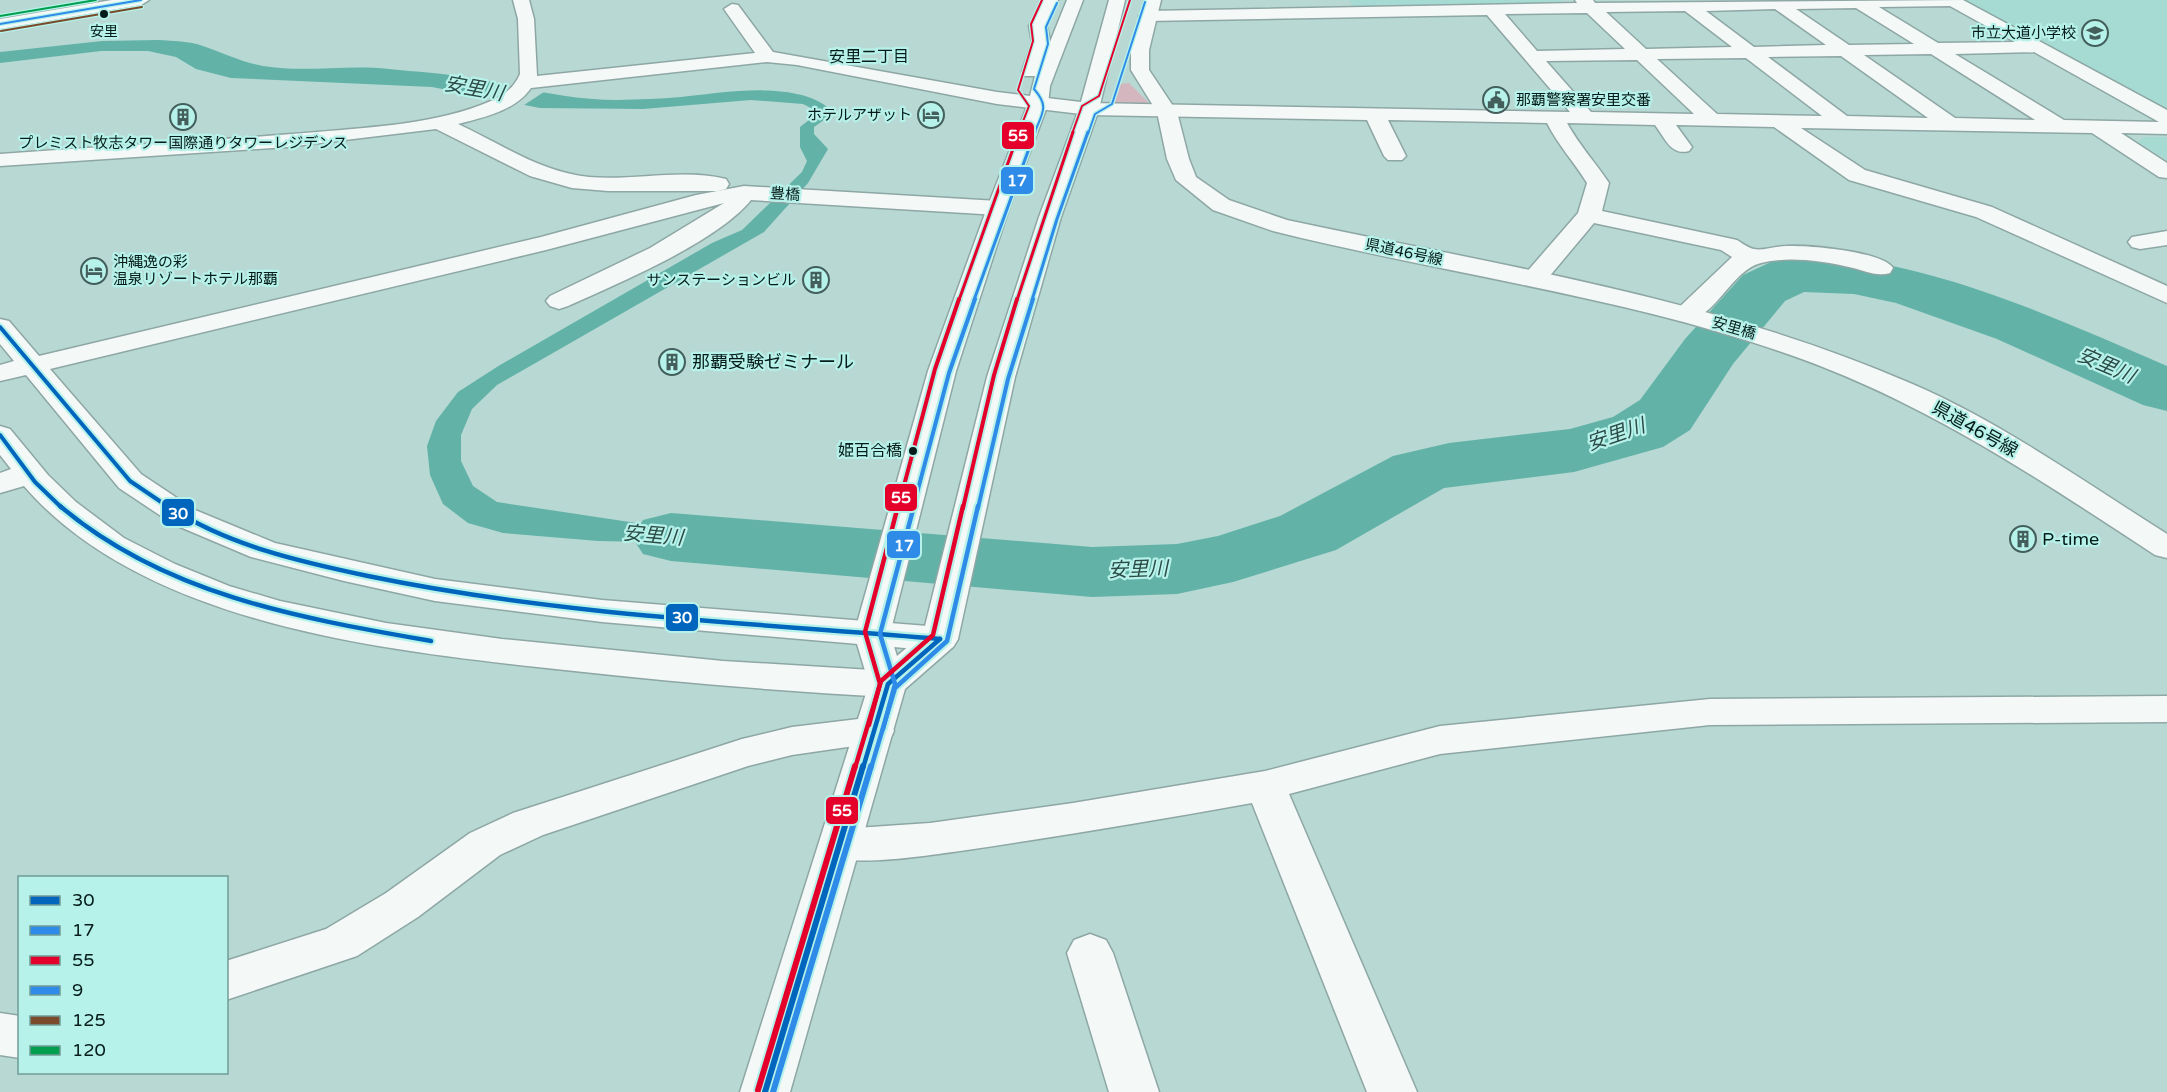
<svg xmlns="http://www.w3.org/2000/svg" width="2167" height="1092" font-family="'Varela Round','Noto Sans JP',sans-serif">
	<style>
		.built { fill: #a6dbd4 }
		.green { fill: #d4b6be }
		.water { fill: #62b2a8 }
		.pier { fill: #b7d8d3 }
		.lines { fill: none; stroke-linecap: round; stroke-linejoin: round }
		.river { fill: #62b2a8; fill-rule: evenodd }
		.minor-casing { stroke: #8ea7a4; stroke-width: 3 }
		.major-casing { stroke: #8ea7a4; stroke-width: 3 }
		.highway-casing { stroke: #8ea7a4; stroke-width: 3 }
		.minor { fill: #f4f9f8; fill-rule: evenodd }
		.major { fill: #f4f9f8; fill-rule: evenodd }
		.highway { fill: #f4f9f8; fill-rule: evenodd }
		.bus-1-far2-casing { stroke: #b7f2ea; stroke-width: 8 }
		.bus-1-far1-casing { stroke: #b7f2ea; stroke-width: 9 }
		.bus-1-casing { stroke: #b7f2ea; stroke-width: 10 }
		.bus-2-far4-casing { stroke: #b7f2ea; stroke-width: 4.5 }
		.bus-2-far3-casing { stroke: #b7f2ea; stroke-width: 6 }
		.bus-2-far2-casing { stroke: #b7f2ea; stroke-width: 8 }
		.bus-2-far1-casing { stroke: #b7f2ea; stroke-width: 9 }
		.bus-2-casing { stroke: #b7f2ea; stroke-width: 10 }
		.bus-3-far4-casing { stroke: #b7f2ea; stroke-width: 4.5 }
		.bus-3-far3-casing { stroke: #b7f2ea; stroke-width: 6 }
		.bus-3-far2-casing { stroke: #b7f2ea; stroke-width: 8 }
		.bus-3-far1-casing { stroke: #b7f2ea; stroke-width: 9 }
		.bus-3-casing { stroke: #b7f2ea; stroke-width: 10 }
		.bus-4-casing { stroke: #b7f2ea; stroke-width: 4.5 }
		.bus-5-casing { stroke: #b7f2ea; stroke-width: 4.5 }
		.bus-6-casing { stroke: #b7f2ea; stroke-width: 4.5 }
		.bus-1-far2 { stroke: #0065bd; stroke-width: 4 }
		.bus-1-far1 { stroke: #0065bd; stroke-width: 4.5 }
		.bus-1 { stroke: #0065bd; stroke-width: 6 }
		.bus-2-far4 { stroke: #2e8ce8; stroke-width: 2 }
		.bus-2-far3 { stroke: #2e8ce8; stroke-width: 3 }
		.bus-2-far2 { stroke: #2e8ce8; stroke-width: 4 }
		.bus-2-far1 { stroke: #2e8ce8; stroke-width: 4.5 }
		.bus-2 { stroke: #2e8ce8; stroke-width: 6 }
		.bus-3-far4 { stroke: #e4002b; stroke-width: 2 }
		.bus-3-far3 { stroke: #e4002b; stroke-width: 3 }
		.bus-3-far2 { stroke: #e4002b; stroke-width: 4 }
		.bus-3-far1 { stroke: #e4002b; stroke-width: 4.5 }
		.bus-3 { stroke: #e4002b; stroke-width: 6 }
		.bus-4 { stroke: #2e8ce8; stroke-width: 2 }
		.bus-5 { stroke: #7a4b2a; stroke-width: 2 }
		.bus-6 { stroke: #009f4e; stroke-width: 2 }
		.bus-dot { fill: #051c1a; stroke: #b7f2ea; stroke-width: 2 }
		.labels { text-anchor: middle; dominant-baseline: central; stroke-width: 4.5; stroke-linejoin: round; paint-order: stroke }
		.far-bus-label { font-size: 14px; fill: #051c1a; stroke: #b7f2ea }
		.far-poi-label { font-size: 15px; fill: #051c1a; stroke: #b7f2ea; text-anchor: end }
		.far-street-label { font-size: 15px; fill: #051c1a; stroke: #b7f2ea }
		.far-neighbourhood-label { font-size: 16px; fill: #051c1a; stroke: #b7f2ea }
		.bus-label { font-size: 16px; fill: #051c1a; stroke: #b7f2ea; text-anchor: end }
		.poi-label { font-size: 18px; fill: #051c1a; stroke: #b7f2ea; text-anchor: start }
		.street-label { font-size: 18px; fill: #051c1a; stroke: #b7f2ea }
		.water-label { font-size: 20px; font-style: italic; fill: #2c4b47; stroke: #b7f2ea }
		.line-badge { stroke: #b7f2ea; stroke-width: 2 }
		.badge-label { font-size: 16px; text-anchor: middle; font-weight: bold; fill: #fff }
	</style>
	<rect width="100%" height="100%" fill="#b7d8d3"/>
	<g class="built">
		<polygon points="1349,0 1563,0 1556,4 1354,7"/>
		<polygon points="1961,0 2167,0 2167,109 2087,66"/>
		<polygon points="2144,137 2167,137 2167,160 2138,142"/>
	</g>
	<polygon class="green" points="1130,83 1130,84 1150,104 1112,103 1117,84"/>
	<path class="water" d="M158,40C173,41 189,41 203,46C224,53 241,62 263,66C307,73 346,64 389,69C416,72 444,73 470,78C520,87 567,100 618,100C639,99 660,99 681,97C724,93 802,78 834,113L814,127V134L828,149L808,183L764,232L497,385L472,409L461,435V461L473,486L497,502L782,545L598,541L503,533L468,523L443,504L430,475L427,446L436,421L458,392L500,365L712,243L742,230L802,172L807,161L800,147V127L819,112L803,104L751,100L643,109L540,108L432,87L231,78L196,69L176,57L148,51H101L0,63V52L102,41Z"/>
	<polygon class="pier" points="498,80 547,90 521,107 479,98 494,89"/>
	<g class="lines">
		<path class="river" d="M1819,255C1942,265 2055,318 2167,366V411L2143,405L1997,339L1896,303L1854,294L1804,292L1785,301L1733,364L1690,430L1663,447L1574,472L1444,488L1336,550L1233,582L1177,594L1092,597L671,561L643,554L632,537L643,520L671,513L1092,547L1177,544L1218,536L1280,516L1393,456L1449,443L1570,429L1613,417L1640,400L1685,339L1743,275L1771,262Z"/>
		<defs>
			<g id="minor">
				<path d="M513,0H529L534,19L537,76L755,53L724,9L732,4L738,5L773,52L997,92L1089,103L1570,112L1487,15L1147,21L1139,16L1147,11L1577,3L1575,0H1593L1595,3L1963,0L2167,110V134L2121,133L2167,163V178L2159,177L2092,133L1801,128L1865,170L1992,207L2167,286V303L1976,217L1849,180L1774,127L1676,125L1692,147L1689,151C1671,156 1665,138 1655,125L1567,123C1579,145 1595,162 1609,183L1602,211L1737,240C1742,243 1748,248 1754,249C1762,251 1777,246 1786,246C1807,245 1882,251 1893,268L1890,273C1876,277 1863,270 1849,267C1822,261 1788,256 1761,263C1728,271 1713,329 1676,319L1672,314L1732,257L1721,250L1594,223L1543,284L1534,286L1525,284L1522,279L1525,274L1578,213L1587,183C1574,162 1558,145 1547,123L1388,120L1406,156L1402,160H1388L1384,156L1367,120L1089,115L997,104L797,65L767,62L531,88C515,111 484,117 458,124C501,144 541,172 589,177C634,181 682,168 726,179L729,184L726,189L718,191H608L572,188L530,176L436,129L287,147L0,166V154C106,146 212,141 317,132C374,127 438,124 491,101C504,95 514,88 520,74L518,19ZM1950,6L2015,42L1938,43L1879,7ZM1856,8L1914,44L1849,45L1796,9ZM1775,9L1826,45L1754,47L1706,11ZM1685,11L1732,47L1646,49L1606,12ZM1587,13L1625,49L1537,51L1505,14ZM2034,52L2159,122L2064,120L1955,54ZM1931,54L2035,120L1955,118L1864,55ZM1841,56L1928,118L1847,116L1768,57ZM1746,58L1822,116L1717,114L1657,59ZM1637,60L1694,114L1591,112L1546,61Z"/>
				<path d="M744,186L998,201L1006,203L1009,208L1006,213L998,215L751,200C717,242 619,283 568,306L559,309L550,306L546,301L550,296L650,248L724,203L546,250L50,369L141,474L195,510L275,543L435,579L602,600L940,627L953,631L958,639L953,647L940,651L602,622L435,601L344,581L251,557L173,524L119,488L26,375L0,381V365L14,361L0,344V319L9,321L39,356L541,237L696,195Z"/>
				<polygon points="2167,231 2167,245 2140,249 2132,247 2128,242 2132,237"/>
				<path d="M0,426L10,429L48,475L76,502L124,538L175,564L229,586L280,601L386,623L502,639L723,661L888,671L901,675L907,684L901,693L888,697C780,691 672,682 565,670C390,651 146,627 24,486L0,493V473L11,469L0,455Z"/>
				<path d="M2167,696V722L1710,725L1440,754L1289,794L1417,1092H1367L1252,803C1157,820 1062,836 967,850C930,855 860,867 826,856L820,845L826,834L841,829L930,823L1073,803L1265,771L1440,726L1710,699Z"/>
				<polygon points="875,717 889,721 894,731 889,741 792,755 748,766 543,835 500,855 418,917 357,956 226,1000 226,961 326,929 386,893 470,833 513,813 742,739 792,727"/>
				<polygon points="1090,934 1106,940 1113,953 1159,1092 1109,1092 1067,953 1074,940"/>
				<polygon points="0,1013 20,1016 20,1058 0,1055"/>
			</g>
			<g id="major">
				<polygon points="112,0 149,0 141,5 0,29 0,19"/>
				<path d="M1145,0H1161L1149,50V70L1177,112L1189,159L1196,177L1229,200L1287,220C1496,265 1712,297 1910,383C2001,422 2083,481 2167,534V558L2155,555C2033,475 1919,398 1779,351C1615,295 1441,273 1273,231L1213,210L1176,180L1167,159L1157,112L1131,70V50Z"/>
			</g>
			<polygon id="highway" points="1042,0 1058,0 1047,26 1050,42 1067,0 1083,0 1050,86 1048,104 1009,208 956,371 890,634 897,656 923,634 987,377 1039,217 1079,109 1109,0 1125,0 1099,109 1061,217 1015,377 958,639 953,647 905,689 790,1092 740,1092 869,684 854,634 928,371 987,208 1028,104 1035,76 1024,76 1022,72 1032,42 1029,26"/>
		</defs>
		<use href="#minor" class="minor-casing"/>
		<use href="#major" class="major-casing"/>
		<use href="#highway" class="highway-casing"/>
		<use href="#minor" class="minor"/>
		<use href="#major" class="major"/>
		<use href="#highway" class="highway"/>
		<defs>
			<g id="bus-1-far2">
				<polyline points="0,327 130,481 170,508"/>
				<polyline points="0,435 35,482 62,508"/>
			</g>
			<g id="bus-1-far1">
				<path d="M60,506C165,595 300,618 431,641"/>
				<path d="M168,506C226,545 301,562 368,576C556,615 749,623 940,639"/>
				<polyline points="863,768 888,684 940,639"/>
			</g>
			<polyline id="bus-1" points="765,1092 863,766"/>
			<g id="bus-2-far4">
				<path d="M1034,134C1042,113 1050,107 1034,89L1048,44L1046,27L1057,3"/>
				<polyline points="1088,134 1095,114 1112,104 1145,2"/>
			</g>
			<g id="bus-2-far3">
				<polyline points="974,300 1035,132"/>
				<polyline points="1032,300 1057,219 1088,132"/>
			</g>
			<g id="bus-2-far2">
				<polyline points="913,508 949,373 975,299"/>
				<polyline points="978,508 1008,379 1033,299"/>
			</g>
			<g id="bus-2-far1">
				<polyline points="883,729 895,684 880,634 914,506"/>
				<polyline points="871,768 895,688 947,641 978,506"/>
			</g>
			<polyline id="bus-2" points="773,1092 871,766"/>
			<g id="bus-3-far4">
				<polyline points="1018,134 1029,106 1018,90 1033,41 1031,24 1042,0"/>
				<polyline points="1072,134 1082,106 1099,96 1130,0"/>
			</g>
			<g id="bus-3-far3">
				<polyline points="959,300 1019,132"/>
				<polyline points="1017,300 1073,132"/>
			</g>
			<g id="bus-3-far2">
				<polyline points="898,508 935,369 959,299"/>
				<polyline points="963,508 994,375 1017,299"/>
			</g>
			<g id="bus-3-far1">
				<polyline points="869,725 880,684 865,632 898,506"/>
				<polyline points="855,768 881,681 933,635 963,506"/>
			</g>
			<polyline id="bus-3" points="758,1090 855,766"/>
			<polyline id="bus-4" points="0,24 141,0"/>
			<polyline id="bus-5" points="1,31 142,7"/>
			<polyline id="bus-6" points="0,16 96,0"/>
		</defs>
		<use href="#bus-1-far2" class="bus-1-far2-casing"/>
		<use href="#bus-1-far1" class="bus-1-far1-casing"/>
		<use href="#bus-1" class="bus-1-casing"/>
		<use href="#bus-2-far4" class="bus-2-far4-casing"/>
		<use href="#bus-2-far3" class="bus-2-far3-casing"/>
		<use href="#bus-2-far2" class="bus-2-far2-casing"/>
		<use href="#bus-2-far1" class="bus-2-far1-casing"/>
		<use href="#bus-2" class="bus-2-casing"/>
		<use href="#bus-3-far4" class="bus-3-far4-casing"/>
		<use href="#bus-3-far3" class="bus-3-far3-casing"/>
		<use href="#bus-3-far2" class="bus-3-far2-casing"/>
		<use href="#bus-3-far1" class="bus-3-far1-casing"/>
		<use href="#bus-3" class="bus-3-casing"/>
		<use href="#bus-4" class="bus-4-casing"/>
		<use href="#bus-5" class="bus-5-casing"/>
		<use href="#bus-6" class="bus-6-casing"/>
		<use href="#bus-1-far2" class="bus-1-far2"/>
		<use href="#bus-1-far1" class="bus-1-far1"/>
		<use href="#bus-1" class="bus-1"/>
		<use href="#bus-2-far4" class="bus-2-far4"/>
		<use href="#bus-2-far3" class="bus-2-far3"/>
		<use href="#bus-2-far2" class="bus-2-far2"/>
		<use href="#bus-2-far1" class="bus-2-far1"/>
		<use href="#bus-2" class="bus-2"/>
		<use href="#bus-3-far4" class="bus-3-far4"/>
		<use href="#bus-3-far3" class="bus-3-far3"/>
		<use href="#bus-3-far2" class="bus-3-far2"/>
		<use href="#bus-3-far1" class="bus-3-far1"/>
		<use href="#bus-3" class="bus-3"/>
		<use href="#bus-4" class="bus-4"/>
		<use href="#bus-5" class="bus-5"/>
		<use href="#bus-6" class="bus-6"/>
	</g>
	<defs>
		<symbol id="school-ring" viewBox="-11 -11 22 22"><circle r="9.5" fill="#b7f2ea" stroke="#435e5b" stroke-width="1.5"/><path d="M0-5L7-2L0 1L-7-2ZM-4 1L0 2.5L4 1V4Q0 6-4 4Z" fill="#435e5b"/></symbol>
		<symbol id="civic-ring" viewBox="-11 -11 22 22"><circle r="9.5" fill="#b7f2ea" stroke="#435e5b" stroke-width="1.5"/><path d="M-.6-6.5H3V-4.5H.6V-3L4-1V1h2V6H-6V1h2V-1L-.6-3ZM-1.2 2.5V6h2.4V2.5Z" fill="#435e5b"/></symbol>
		<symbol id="hotel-ring" viewBox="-11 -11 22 22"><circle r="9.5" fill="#b7f2ea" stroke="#435e5b" stroke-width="1.5"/><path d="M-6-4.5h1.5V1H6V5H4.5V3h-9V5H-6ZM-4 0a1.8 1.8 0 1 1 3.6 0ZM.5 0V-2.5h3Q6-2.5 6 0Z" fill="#435e5b"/></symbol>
		<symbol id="building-ring" viewBox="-11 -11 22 22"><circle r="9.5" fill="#b7f2ea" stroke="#435e5b" stroke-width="1.5"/><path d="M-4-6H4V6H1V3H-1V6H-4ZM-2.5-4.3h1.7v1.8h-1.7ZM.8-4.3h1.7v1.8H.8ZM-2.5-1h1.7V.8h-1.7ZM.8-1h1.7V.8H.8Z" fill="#435e5b"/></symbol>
	</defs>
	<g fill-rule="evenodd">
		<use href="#school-ring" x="2080" y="18" width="30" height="30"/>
		<use href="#civic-ring" x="1481" y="85" width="30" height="30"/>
		<use href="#hotel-ring" x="916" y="100" width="30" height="30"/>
		<use href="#building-ring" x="168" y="102" width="30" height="30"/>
		<use href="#hotel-ring" x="79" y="256" width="30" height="30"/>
		<use href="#building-ring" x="801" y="265" width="30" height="30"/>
		<use href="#building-ring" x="657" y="347" width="30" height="30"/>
		<use href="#building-ring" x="2008" y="524" width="30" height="30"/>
	</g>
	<g class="bus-dot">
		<circle cx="104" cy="14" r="5"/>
		<circle cx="913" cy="451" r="5"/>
	</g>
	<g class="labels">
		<g class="far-bus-label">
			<text x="104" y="31">安里</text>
		</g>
		<g class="far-poi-label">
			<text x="2076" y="33">市立大道小学校</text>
			<text x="1516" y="100" text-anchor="start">那覇警察署安里交番</text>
			<text x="912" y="115">ホテルアザット</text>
			<text x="183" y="143" text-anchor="middle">プレミスト牧志タワー国際通りタワーレジデンス</text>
			<text x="113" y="262" text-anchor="start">沖縄逸の彩<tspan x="113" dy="17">温泉リゾートホテル那覇</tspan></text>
			<text x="796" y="280">サンステーションビル</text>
		</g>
		<g class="far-street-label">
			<text transform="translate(785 194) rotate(4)">豊橋</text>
			<text transform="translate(1404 252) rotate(12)">県道46号線</text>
			<text transform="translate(1734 328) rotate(16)">安里橋</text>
		</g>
		<g class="far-neighbourhood-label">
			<text x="869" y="57">安里二丁目</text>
		</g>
		<g class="bus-label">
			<text x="902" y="451">姫百合橋</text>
		</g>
		<g class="poi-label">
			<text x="692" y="362">那覇受験ゼミナール</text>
			<text x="2042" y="539">P-time</text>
		</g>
		<g class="street-label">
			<text transform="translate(1975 429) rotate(29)">県道46号線</text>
		</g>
		<g class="water-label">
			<text transform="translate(474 89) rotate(10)">安里川</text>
			<text transform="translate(2106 366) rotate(23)">安里川</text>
			<text transform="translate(1616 435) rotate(-19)">安里川</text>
			<text transform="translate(653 536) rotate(5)">安里川</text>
			<text transform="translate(1138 570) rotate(-2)">安里川</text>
		</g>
	</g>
	<g class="line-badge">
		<rect x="1001" y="121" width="34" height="29" rx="6" fill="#e4002b"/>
		<rect x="1000" y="166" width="34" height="29" rx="6" fill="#2e8ce8"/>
		<rect x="884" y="483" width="34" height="29" rx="6" fill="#e4002b"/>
		<rect x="161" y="498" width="34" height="29" rx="6" fill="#0065bd"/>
		<rect x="886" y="530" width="35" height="29" rx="6" fill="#2e8ce8"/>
		<rect x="665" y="603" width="34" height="29" rx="6" fill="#0065bd"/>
		<rect x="825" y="796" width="34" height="29" rx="6" fill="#e4002b"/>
	</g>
	<g class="badge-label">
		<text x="1018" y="141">55</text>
		<text x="1017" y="186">17</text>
		<text x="901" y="503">55</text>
		<text x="178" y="519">30</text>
		<text x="904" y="551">17</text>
		<text x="682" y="623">30</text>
		<text x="842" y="816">55</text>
	</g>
	<rect x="18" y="876" width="210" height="198" fill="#b7f2ea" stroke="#709c97" stroke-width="1.5"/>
	<rect x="30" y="896" width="30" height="9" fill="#0065bd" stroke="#709c97" stroke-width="1.5"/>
	<text x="72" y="906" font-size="18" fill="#051c1a">30</text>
	<rect x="30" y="926" width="30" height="9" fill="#2e8ce8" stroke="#709c97" stroke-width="1.5"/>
	<text x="72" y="936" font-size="18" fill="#051c1a">17</text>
	<rect x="30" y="956" width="30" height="9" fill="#e4002b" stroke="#709c97" stroke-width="1.5"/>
	<text x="72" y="966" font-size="18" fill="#051c1a">55</text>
	<rect x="30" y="986" width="30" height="9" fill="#2e8ce8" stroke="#709c97" stroke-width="1.5"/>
	<text x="72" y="996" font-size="18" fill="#051c1a">9</text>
	<rect x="30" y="1016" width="30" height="9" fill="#7a4b2a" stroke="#709c97" stroke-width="1.5"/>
	<text x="72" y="1026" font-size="18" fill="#051c1a">125</text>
	<rect x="30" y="1046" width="30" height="9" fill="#009f4e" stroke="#709c97" stroke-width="1.5"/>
	<text x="72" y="1056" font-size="18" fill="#051c1a">120</text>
</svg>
